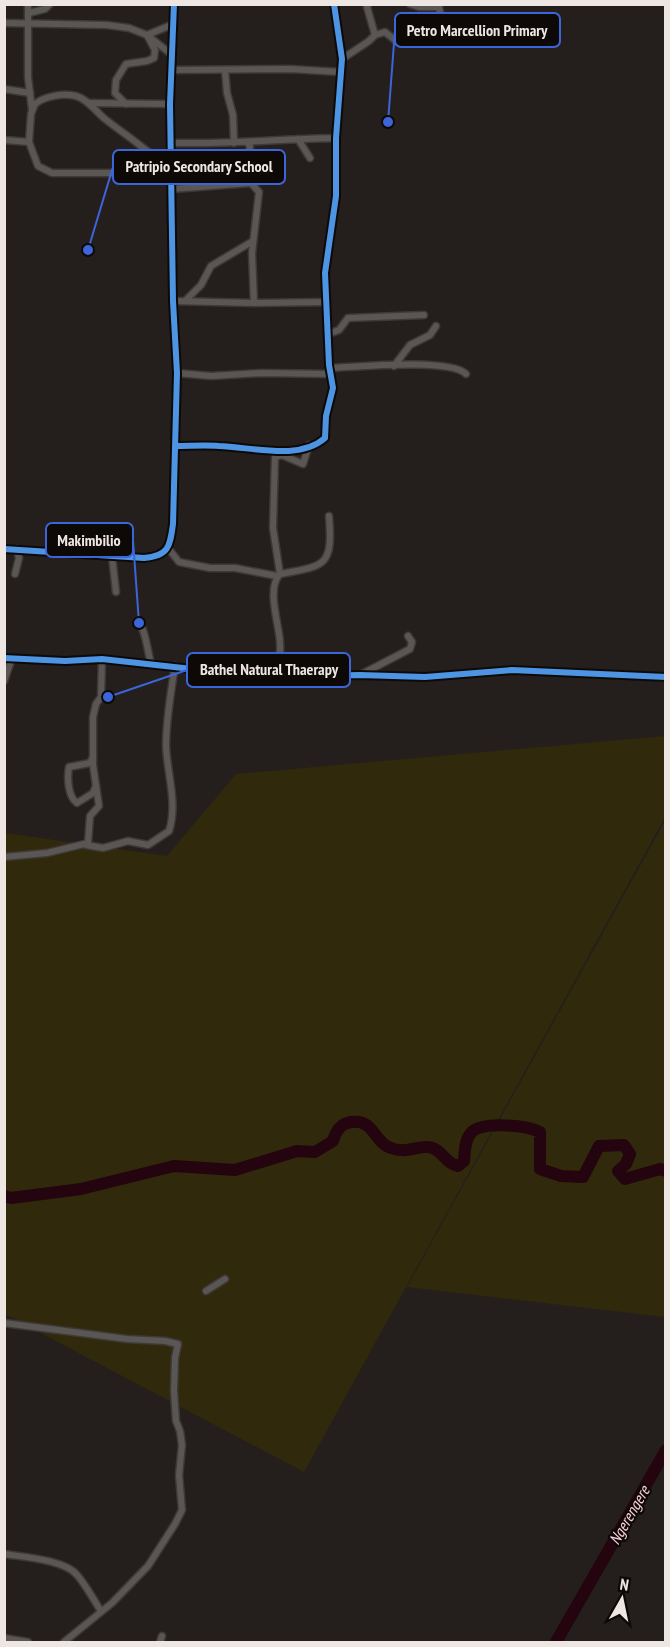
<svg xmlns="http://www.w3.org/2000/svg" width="670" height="1647" font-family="'PT Sans Narrow',sans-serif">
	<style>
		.green { fill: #31290c }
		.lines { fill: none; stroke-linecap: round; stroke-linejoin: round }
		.river { stroke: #23040f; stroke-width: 12 }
		.street-casing { stroke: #3e3938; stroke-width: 9 }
		.street { stroke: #5a5653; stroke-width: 6 }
		.cycleway-casing { stroke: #0d0907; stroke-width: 10 }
		.cycleway { stroke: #4d94e3; stroke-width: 6 }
		.labels { text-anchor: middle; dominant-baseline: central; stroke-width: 4.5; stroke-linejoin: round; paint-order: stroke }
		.water-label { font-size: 16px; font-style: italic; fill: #fdcedb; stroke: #0d0907 }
		.leader { fill: none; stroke: #3c65da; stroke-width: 2 }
		.callout-dot { fill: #3c65da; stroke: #0d0907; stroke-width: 2 }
		.callout { fill: #0d0907; stroke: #3c65da; stroke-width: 2 }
		.callout-label { font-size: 16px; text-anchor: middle; font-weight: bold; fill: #ede6e3 }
	</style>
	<rect width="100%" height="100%" fill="#241f1c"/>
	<g class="green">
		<polygon points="665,736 665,817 304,1472 5,1314 5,833 167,856 236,774"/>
		<polygon points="665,821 665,1317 407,1287"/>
	</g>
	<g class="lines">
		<g class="river">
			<path d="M4,1196L11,1198L81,1189L174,1166L235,1170L297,1151L315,1152L333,1141C336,1131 340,1124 351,1122C375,1119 373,1142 391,1148C407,1154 415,1146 428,1147C442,1148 445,1164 458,1166L464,1161C465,1152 464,1141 471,1133C481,1121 526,1125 540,1132V1169L561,1176L583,1177L599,1146L624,1145L630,1154L626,1164L618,1171L625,1179L660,1169L666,1171"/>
			<polyline points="556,1642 666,1450"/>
		</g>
		<defs>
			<g id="street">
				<polyline points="28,4 28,77 32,110"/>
				<polyline points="29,13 45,9 50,4"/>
				<polyline points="4,23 107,25 129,28 147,35 171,54"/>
				<polyline points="375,35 385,32 396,41 420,43 440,39 443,30 439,7 419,7 410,4"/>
				<polyline points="342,59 369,41 375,35 367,7 368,4"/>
				<polyline points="171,70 290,69 340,72"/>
				<polyline points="225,70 227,93 233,115 234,143"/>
				<polyline points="4,89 30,93"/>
				<polyline points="88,103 170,104"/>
				<polyline points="126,104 115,93 116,80 126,64 147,61 154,58 155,50 147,35 171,25"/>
				<polyline points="298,139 310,158"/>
				<polyline points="4,140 29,142 38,166 52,173 172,173"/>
				<path d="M29,142L31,114L35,104C45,96 63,93 76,96C88,99 96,112 105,119C128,137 152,152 172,173"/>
				<polyline points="247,142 250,146 249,153 251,183 259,192 252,253 254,303"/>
				<path d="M172,143C227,144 281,139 336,138"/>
				<polyline points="172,189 251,183"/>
				<polyline points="186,300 201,285 211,266 253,241"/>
				<polyline points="173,301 254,303 326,302"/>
				<polyline points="328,334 339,330 348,318 424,315"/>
				<polyline points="394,366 410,345 430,335 436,326"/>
				<path d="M330,368C356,367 450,358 466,374"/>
				<polyline points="177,373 211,376 262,373 331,374"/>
				<path d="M176,446C190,446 205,445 219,446C252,447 299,461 325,438L326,416L333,388L329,365L325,273L336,196V138L342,59L334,4"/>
				<polyline points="168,548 179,562 210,568 235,568 277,576"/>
				<path d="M4,549L144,558C169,556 170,546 173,524L177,373L173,301L170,104L174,4"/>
				<polyline points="112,556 116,592"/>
				<polyline points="15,574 19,558 17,549"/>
				<polyline points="280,574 273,528 275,457 282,455 303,464 309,445"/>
				<path d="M137,621C146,628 147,651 151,663"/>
				<polyline points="4,658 65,661 102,659 237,674 309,676 360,675 425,677 512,670 666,677"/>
				<path d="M277,675C279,664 281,654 280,642C279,624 266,588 280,574C326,566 333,566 329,516"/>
				<polyline points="360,675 410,649 412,642 408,636"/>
				<polyline points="4,681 12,658"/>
				<path d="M93,757L90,763L69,767C67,778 68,797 77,803L93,793L96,786"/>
				<path d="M86,845L103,848L128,841L148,845L169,831C178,804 167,773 166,746C166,719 171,692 175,666"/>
				<polyline points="4,857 47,853 88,843 90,816 99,806 93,765 93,717 96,704 101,697 102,659"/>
				<polyline points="206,1291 225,1279"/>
				<polyline points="4,1323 127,1339 165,1341 178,1344 175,1358 174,1391 176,1421 180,1431 182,1445 179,1475 182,1510 175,1524 148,1566 112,1603 64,1642"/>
				<path d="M4,1554C24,1557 65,1560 77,1575C86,1585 93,1599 101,1611"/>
				<polyline points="4,1638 28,1642"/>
				<polyline points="160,1642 162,1636"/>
			</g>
		</defs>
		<use href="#street" class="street-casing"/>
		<use href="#street" class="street"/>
		<defs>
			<g id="cycleway">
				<path d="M176,446C190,446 205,445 219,446C252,447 299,461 325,438L326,416L333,388L329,365L325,273L336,196V138L342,59L334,4"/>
				<path d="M4,549L144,558C169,556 170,546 173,524L177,373L173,301L170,104L174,4"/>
				<polyline points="4,658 65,661 102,659 237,674 309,676 360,675 425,677 512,670 666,677"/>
			</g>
		</defs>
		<use href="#cycleway" class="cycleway-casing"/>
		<use href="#cycleway" class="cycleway"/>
	</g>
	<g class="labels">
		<g class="water-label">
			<text transform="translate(629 1515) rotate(-60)">Ngerengere</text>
		</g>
	</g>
	<path class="leader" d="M388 122L395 30M88 250L113 167M139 623L133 540M108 697L187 670"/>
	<g class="callout-dot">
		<circle cx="388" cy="122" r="6"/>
		<circle cx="88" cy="250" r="6"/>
		<circle cx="139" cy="623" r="6"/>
		<circle cx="108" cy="697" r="6"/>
	</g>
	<g class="callout">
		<rect x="395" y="13" width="165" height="34" rx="6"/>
		<rect x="113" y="150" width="172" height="34" rx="6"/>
		<rect x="46" y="523" width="87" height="34" rx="6"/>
		<rect x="187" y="653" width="163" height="34" rx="6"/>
	</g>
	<g class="callout-label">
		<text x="477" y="36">Petro Marcellion Primary</text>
		<text x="199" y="172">Patripio Secondary School</text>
		<text x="89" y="546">Makimbilio</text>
		<text x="269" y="675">Bathel Natural Thaerapy</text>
	</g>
	<rect width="670" height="1647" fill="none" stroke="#ede6e3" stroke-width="12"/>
	<g transform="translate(622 1599) rotate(9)" stroke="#0d0907" stroke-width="4.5" paint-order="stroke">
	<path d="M0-4.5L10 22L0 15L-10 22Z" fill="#ede6e3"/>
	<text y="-9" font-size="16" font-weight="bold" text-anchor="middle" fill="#ede6e3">N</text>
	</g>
</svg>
